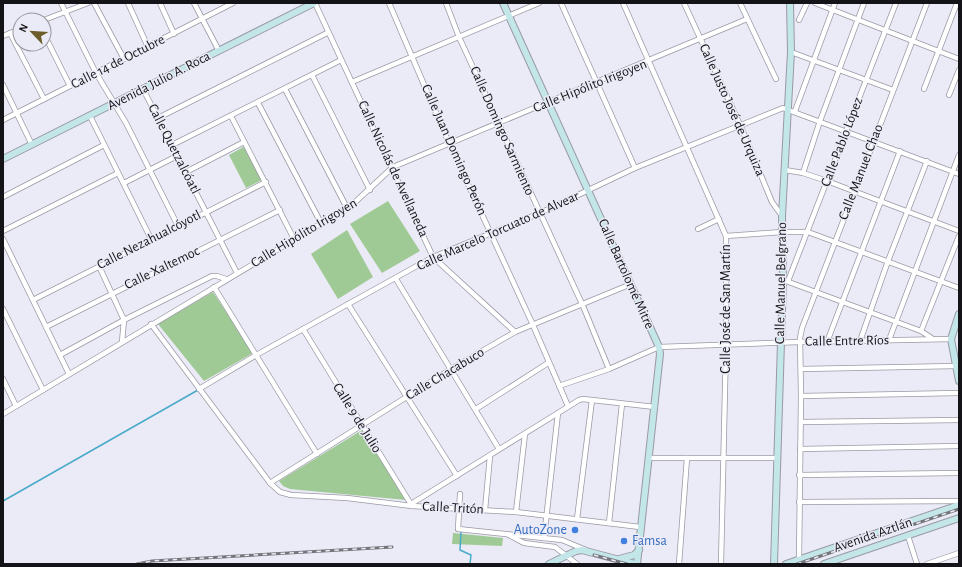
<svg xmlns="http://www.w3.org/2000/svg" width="962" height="567" font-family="'Alegreya Sans',sans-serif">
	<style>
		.green { fill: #a0ca95 }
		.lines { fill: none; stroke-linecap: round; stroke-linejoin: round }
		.stream { stroke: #49aacb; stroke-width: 1.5 }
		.street-casing { stroke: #9a99a4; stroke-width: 6 }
		.secondary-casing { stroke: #9a99a4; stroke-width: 8 }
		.street { stroke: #fff; stroke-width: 4.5 }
		.secondary { stroke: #c3e6e9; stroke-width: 6 }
		.rail-casing { stroke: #74747b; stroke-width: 3 }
		.rail { stroke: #ebebf7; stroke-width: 1.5; stroke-dasharray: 4.5; stroke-linecap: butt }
		.shop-dot { fill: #3f7fe0; stroke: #ebebf7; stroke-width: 1.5 }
		.labels { text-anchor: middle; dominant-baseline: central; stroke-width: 3; stroke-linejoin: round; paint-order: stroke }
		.street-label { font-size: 14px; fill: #141418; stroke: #ebebf7 }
		.shop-label { font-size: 14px; fill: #366cbe; stroke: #ebebf7; text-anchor: end }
	</style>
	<rect width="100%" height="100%" fill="#ebebf7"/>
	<g class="green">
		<polygon points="245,146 262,180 246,188 229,155"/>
		<polygon points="388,201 420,251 382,273 350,224"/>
		<polygon points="347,230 373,277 338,299 311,254"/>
		<polygon points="213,292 253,353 204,381 158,324"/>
		<polygon points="362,430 406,500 290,489 283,486 279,481"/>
		<polygon points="453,533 503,538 502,546 452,544"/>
	</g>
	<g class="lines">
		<g class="stream">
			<polyline points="3,501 198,390"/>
			<polyline points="461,532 460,550 471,555 470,564"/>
		</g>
		<defs>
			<g id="street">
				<polyline points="61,3 96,73 126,123 178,226"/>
				<polyline points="94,3 124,59"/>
				<polyline points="128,3 148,47"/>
				<polyline points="160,3 174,34"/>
				<polyline points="194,3 219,51"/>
				<polyline points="315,3 433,257 515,332"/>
				<polyline points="389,3 449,143 533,325 568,406"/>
				<polyline points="446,3 459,37 583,306 609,369"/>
				<polyline points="561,3 635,168"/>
				<polyline points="623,3 726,236 726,345 721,564"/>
				<polyline points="684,3 741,127 772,202 782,216"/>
				<polyline points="740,3 776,79"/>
				<polyline points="815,3 959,59"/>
				<polyline points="44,20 88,3"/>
				<polyline points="799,20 807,3"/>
				<polyline points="10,33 44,99"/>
				<polyline points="44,34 70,86"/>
				<polyline points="3,36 20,29"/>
				<polyline points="791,52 893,90"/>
				<polyline points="312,75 370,190"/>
				<polyline points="352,82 539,3"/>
				<polyline points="3,85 32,145"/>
				<polyline points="143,89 237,273"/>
				<polyline points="285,89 347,208"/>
				<polyline points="924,89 957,3"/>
				<polyline points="949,95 959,70"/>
				<polyline points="258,103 321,223"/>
				<polyline points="795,111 835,3"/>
				<polyline points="90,116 151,239"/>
				<polyline points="231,116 294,239"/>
				<polyline points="158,118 327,33"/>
				<polyline points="3,120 233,3"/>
				<polyline points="172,145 341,60"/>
				<polyline points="785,170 803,173 827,181 959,231"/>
				<polyline points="186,172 244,142"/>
				<polyline points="803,173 820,121 864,3"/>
				<polyline points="124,183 177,156"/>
				<polyline points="3,197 104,145"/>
				<polyline points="698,229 719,219"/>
				<polyline points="3,231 118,173"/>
				<polyline points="726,236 782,232 808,232 959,288"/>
				<polyline points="3,239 69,374"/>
				<polyline points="99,266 124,320 122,342"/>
				<polyline points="396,279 499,449"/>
				<polyline points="786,281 921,331 933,339"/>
				<polyline points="788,281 896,3"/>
				<polyline points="214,287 317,454"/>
				<polyline points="33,300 266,182"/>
				<polyline points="348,304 457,476"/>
				<polyline points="3,309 43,390"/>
				<polyline points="151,324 270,483 280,492 291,495 347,498 412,506 516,512 640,527"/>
				<polyline points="46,327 280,210"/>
				<polyline points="303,329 412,506"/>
				<polyline points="921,331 959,236"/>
				<polyline points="889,340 959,155"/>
				<polyline points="860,341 888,261 927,161"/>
				<polyline points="827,342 900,151"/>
				<polyline points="60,355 124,320 212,276 217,276 226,279"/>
				<polyline points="801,369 956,366"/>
				<polyline points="3,379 16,406"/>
				<polyline points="559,386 609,369 659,347 800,342 951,339"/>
				<polyline points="199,389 258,354 433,257 540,213 635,168 783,108 959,174"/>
				<polyline points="801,396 959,393"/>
				<polyline points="476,409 548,363"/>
				<polyline points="3,414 352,205 393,167 747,19"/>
				<polyline points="801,422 959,420"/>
				<polyline points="800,449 959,446"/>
				<polyline points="649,458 777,458"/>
				<polyline points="799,475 959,473"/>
				<polyline points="270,483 451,369 515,332 631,284"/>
				<polyline points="460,494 458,529 562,540 586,550"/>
				<polyline points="799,502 959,501"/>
				<polyline points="411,504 579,400 583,399 655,407"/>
				<polyline points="485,510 490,456"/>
				<polyline points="516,512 525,434"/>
				<polyline points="577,519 592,400"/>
				<polyline points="609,523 622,404"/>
				<polyline points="509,535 524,543 555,547 577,564"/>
				<polyline points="908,536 917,564"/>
				<polyline points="544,538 558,413"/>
				<polyline points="799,561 801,396 800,338 802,328 927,3"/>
				<polyline points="679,564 687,458"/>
				<polyline points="927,564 959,553"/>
			</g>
			<g id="secondary">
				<polyline points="503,3 659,347 660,354 637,564"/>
				<polyline points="3,159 314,3"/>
				<polyline points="959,314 951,339 959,381"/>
				<polyline points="619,559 634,555 639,550"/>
				<polyline points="549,564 576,551 582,550 635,564"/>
				<polyline points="774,564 783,279 782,216 791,52 790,3"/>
				<polyline points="786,564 959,505"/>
				<polyline points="824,564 959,518"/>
			</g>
		</defs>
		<use href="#street" class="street-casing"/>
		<use href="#secondary" class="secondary-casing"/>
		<use href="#street" class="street"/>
		<use href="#secondary" class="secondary"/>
		<defs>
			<g id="rail">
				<polyline points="594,555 627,564"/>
				<polyline points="137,564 152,561 392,547"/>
				<polyline points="797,564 959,509"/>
			</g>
		</defs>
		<use href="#rail" class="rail-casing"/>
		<use href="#rail" class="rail"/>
	</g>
	<g class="shop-dot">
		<circle cx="575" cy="530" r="4"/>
		<circle cx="624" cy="541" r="4"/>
	</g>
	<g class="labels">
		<g class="street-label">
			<text transform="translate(118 62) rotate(-27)">Calle 14 de Octubre</text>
			<text transform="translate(159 81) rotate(-27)">Avenida Julio A. Roca</text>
			<text transform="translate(590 86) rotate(-22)">Calle Hipólito Irigoyen</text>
			<text transform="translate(732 110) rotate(66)">Calle Justo José de Urquiza</text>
			<text transform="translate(502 131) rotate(66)">Calle Domingo Sarmiento</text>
			<text transform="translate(842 142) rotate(-69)">Calle Pablo López</text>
			<text transform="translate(174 149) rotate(63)">Calle Quetzalcóatl</text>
			<text transform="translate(454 150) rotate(66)">Calle Juan Domingo Perón</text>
			<text transform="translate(393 169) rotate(65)">Calle Nicolás de Avellaneda</text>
			<text transform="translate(861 172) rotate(-69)">Calle Manuel Chao</text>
			<text transform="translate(498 231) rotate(-24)">Calle Marcelo Torcuato de Alvear</text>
			<text transform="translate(304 233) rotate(-31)">Calle Hipólito Irigoyen</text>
			<text transform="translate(149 240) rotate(-27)">Calle Nezahualcóyotl</text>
			<text transform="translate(162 268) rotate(-26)">Calle Xaltemoc</text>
			<text transform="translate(626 274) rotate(66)">Calle Bartolomé Mitre</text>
			<text transform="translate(781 283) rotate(-89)">Calle Manuel Belgrano</text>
			<text transform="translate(726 309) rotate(-90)">Calle José de San Martín</text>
			<text transform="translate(847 341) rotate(-1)">Calle Entre Ríos</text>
			<text transform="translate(445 374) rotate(-31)">Calle Chacabuco</text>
			<text transform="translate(357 418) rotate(58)">Calle 9 de Julio</text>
			<text transform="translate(453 508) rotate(3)">Calle Tritón</text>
			<text transform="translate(873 535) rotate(-19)">Avenida Aztlán</text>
		</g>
		<g class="shop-label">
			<text x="567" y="530">AutoZone</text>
			<text x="632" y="541" text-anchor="start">Famsa</text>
		</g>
	</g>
	<rect width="962" height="567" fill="none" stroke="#141418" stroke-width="8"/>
	<g transform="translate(32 32) rotate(295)"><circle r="19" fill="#ebebf7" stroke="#95959e"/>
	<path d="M0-3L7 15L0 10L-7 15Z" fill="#6d5d2b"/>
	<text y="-6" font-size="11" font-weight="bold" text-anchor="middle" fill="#141418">N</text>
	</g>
</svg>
